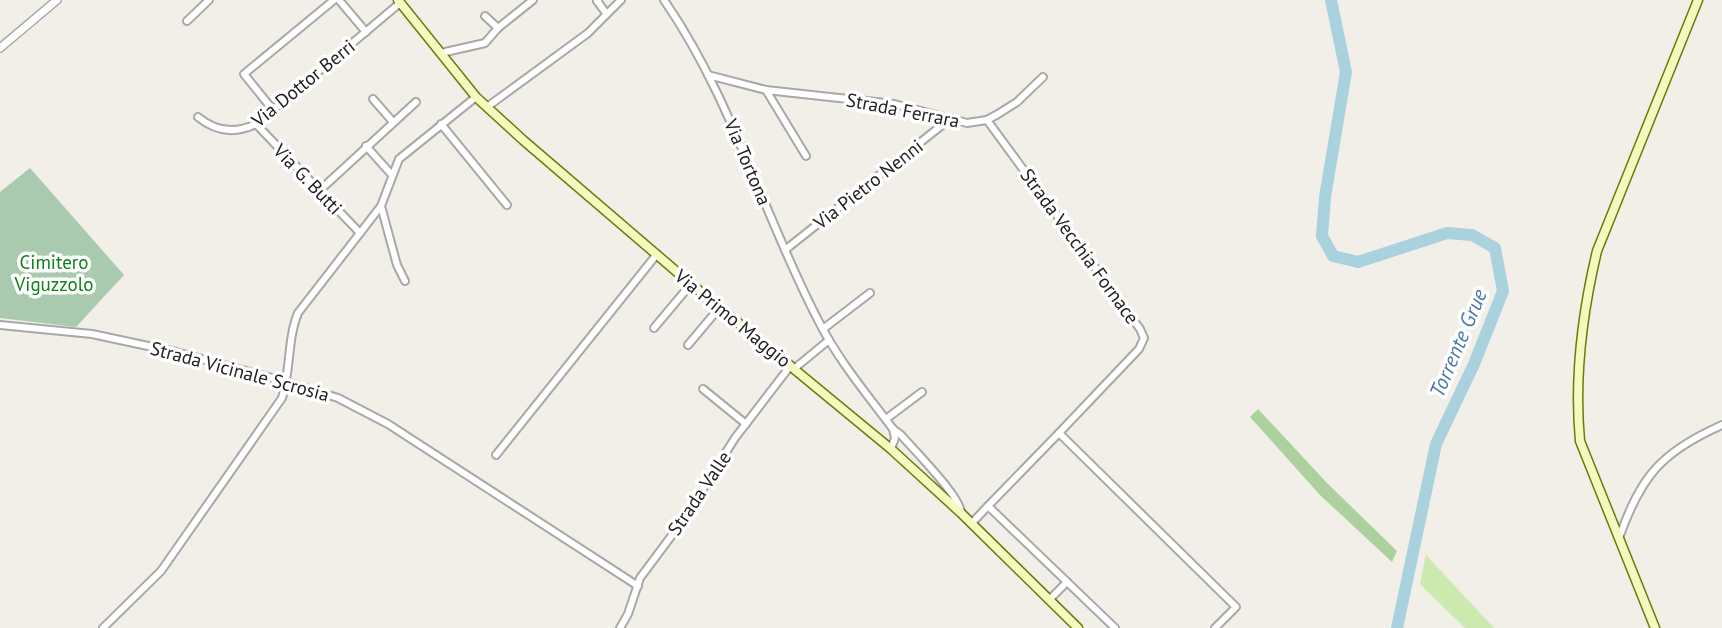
<svg xmlns="http://www.w3.org/2000/svg" width="1722" height="628" font-family="'PT Sans',sans-serif">
	<style>
		.grass { fill: #cceab0 }
		.forest { fill: #acd09e }
		.cemetery { fill: #aacaaf }
		.lines { fill: none; stroke-linecap: round; stroke-linejoin: round }
		.river { stroke: #aad2de; stroke-width: 12 }
		.minor-casing { stroke: #a8a8a8; stroke-width: 10 }
		.tertiary-casing { stroke: #a8a8a8; stroke-width: 10 }
		.secondary-casing { stroke: #6d7a07; stroke-width: 11 }
		.minor { stroke: #fff; stroke-width: 6 }
		.tertiary { stroke: #fff; stroke-width: 7 }
		.secondary { stroke: #f6f9bf; stroke-width: 8 }
		.labels { text-anchor: middle; dominant-baseline: central; stroke-width: 7; stroke-linejoin: round; paint-order: stroke }
		.street-label { font-size: 19px; fill: #212121; stroke: #fff }
		.park-label { font-size: 19px; fill: #0e8118; stroke: #fff }
		.water-label { font-size: 21px; font-style: italic; fill: #4b7aa9; stroke: #fff }
	</style>
	<rect width="100%" height="100%" fill="#f1efe8"/>
	<polygon class="grass" points="1426,554 1427,556 1494,628 1465,628 1420,584"/>
	<polygon class="forest" points="1258,409 1327,483 1397,551 1392,562 1320,495 1250,417"/>
	<polygon class="cemetery" points="30,168 124,275 76,327 0,318 0,192"/>
	<g class="lines">
		<polyline class="river" points="1331,0 1346,72 1325,197 1322,236 1333,256 1358,262 1447,233 1472,235 1495,248 1503,291 1474,364 1436,444 1397,628"/>
		<defs>
			<g id="minor">
				<polyline points="339,0 366,32"/>
				<polyline points="598,0 597,1 606,13"/>
				<path d="M664,0C732,98 763,215 818,320C838,360 866,393 893,429L901,435C914,450 961,497 961,513"/>
				<polyline points="485,16 498,28"/>
				<polyline points="187,21 209,0"/>
				<polyline points="441,53 485,43 498,28 533,0"/>
				<polyline points="708,75 766,90 894,104 967,123 987,120 998,114 1017,102 1043,77"/>
				<polyline points="766,90 806,156"/>
				<polyline points="373,99 393,122"/>
				<polyline points="487,107 588,33 621,0"/>
				<polyline points="273,110 244,74 334,0"/>
				<path d="M198,117C216,132 235,134 256,124L400,3"/>
				<polyline points="987,120 1140,329 1144,338 1139,349 1059,433"/>
				<polyline points="256,124 360,233"/>
				<polyline points="441,124 507,205"/>
				<polyline points="366,146 392,175"/>
				<polyline points="319,191 416,102"/>
				<polyline points="381,206 397,265 405,281"/>
				<polyline points="785,250 951,118"/>
				<polyline points="0,325 92,334 176,352 287,382 338,398 388,424 638,586"/>
				<polyline points="654,328 691,284"/>
				<polyline points="823,329 870,293"/>
				<polyline points="688,345 720,307"/>
				<polyline points="795,368 829,340"/>
				<polyline points="703,389 746,424"/>
				<polyline points="886,419 922,392"/>
				<polyline points="891,449 895,438 893,429"/>
				<polyline points="496,455 657,254"/>
				<polyline points="972,523 988,506"/>
				<path d="M1619,538C1641,476 1661,452 1722,425"/>
				<polyline points="1049,600 1067,582"/>
				<path d="M103,628L161,571L282,398C291,370 287,340 298,313L381,206L399,159L476,97"/>
				<polyline points="620,628 628,614 640,578 684,519 735,438 791,365"/>
				<polyline points="1115,628 988,506 1059,433 1236,607 1215,628"/>
			</g>
			<polyline id="tertiary" points="0,48 57,0"/>
			<g id="secondary">
				<polyline points="398,0 476,97 523,140 691,284 891,449 961,513 1078,628"/>
				<path d="M1655,628L1580,441C1574,377 1582,314 1597,251L1698,0"/>
			</g>
		</defs>
		<use href="#minor" class="minor-casing"/>
		<use href="#tertiary" class="tertiary-casing"/>
		<use href="#secondary" class="secondary-casing"/>
		<use href="#minor" class="minor"/>
		<use href="#tertiary" class="tertiary"/>
		<use href="#secondary" class="secondary"/>
	</g>
	<g class="labels">
		<g class="street-label">
			<text transform="translate(303 83) rotate(-39)">Via Dottor Berri</text>
			<text transform="translate(903 110) rotate(11)">Strada Ferrara</text>
			<text transform="translate(748 162) rotate(67)">Via Tortona</text>
			<text transform="translate(308 179) rotate(46)">Via G. Butti</text>
			<text transform="translate(868 184) rotate(-38)">Via Pietro Nenni</text>
			<text transform="translate(1080 246) rotate(54)">Strada Vecchia Fornace</text>
			<text transform="translate(733 318) rotate(39)">Via Primo Maggio</text>
			<text transform="translate(240 371) rotate(15)">Strada Vicinale Scrosia</text>
			<text transform="translate(699 493) rotate(-56)">Strada Valle</text>
		</g>
		<g class="park-label">
			<text x="54" y="262">Cimitero<tspan x="54" dy="22">Viguzzolo</tspan></text>
		</g>
		<g class="water-label">
			<text transform="translate(1458 343) rotate(-67)">Torrente Grue</text>
		</g>
	</g>
</svg>
